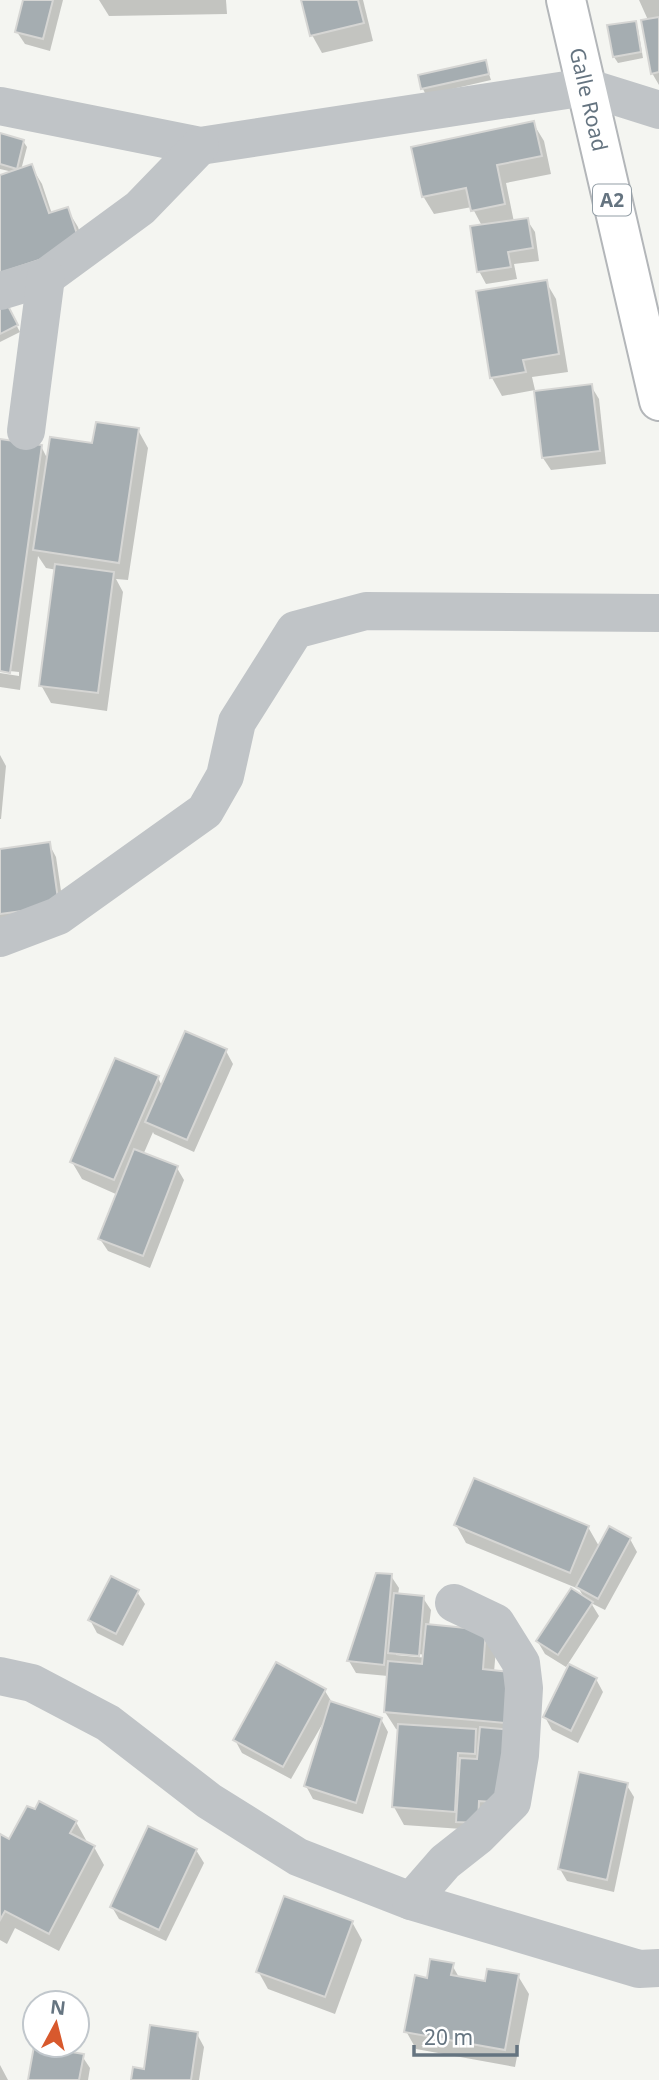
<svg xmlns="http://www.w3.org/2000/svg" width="659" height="2080" font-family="'Noto Sans',sans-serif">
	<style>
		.shadow { fill: #0003; fill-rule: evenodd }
		.building { fill: #a5adb1; stroke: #d6d6d4; stroke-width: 2 }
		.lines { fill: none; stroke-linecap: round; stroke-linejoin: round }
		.highway-casing { stroke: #b3b6b9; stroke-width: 42 }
		.minor { stroke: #c0c4c7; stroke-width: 38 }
		.highway { stroke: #fff; stroke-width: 38 }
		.labels { text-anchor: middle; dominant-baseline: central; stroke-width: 7; stroke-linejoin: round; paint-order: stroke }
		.shield { fill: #fff; stroke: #939ea6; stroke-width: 2 }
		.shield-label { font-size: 19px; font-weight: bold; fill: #657480 }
		.street-label { font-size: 21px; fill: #657480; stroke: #fff }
	</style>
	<rect width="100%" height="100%" fill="#f4f5f1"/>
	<g class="shadow">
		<polygon points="25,0 63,0 50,51 25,44 17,32"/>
		<polygon points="99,0 226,0 227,14 109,16"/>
		<polygon points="303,0 363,0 373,41 322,53 312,35"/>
		<polygon points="639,0 659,0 659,85 652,73 648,20"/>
		<polygon points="635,23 638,29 643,58 618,63 614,57"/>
		<polygon points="485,62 491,80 426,95 423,89"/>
		<polygon points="533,123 544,141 551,174 506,183 514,222 527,220 535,232 539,261 514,264 517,279 486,284 479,271 482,226 472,207 434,214 423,196"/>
		<polygon points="0,135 23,141 27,147 21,170 31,166 42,184 52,214 67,209 78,227 90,264 0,176 13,172 0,169"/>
		<polygon points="546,282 556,299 568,372 532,377 535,390 502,396 492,378 478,292"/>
		<polygon points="4,302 20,332 0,342 0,305"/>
		<polygon points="591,386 599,399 606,464 551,470 543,458"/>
		<polygon points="138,430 148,448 128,580 116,579 123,592 107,711 51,703 41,685 57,570 46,568 38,556 20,690 0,687 0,673 19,676 19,672 0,670 0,441 41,446 48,460"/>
		<polygon points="0,755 6,766 1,819 0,819"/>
		<polygon points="49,844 56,857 65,918 0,927 0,851"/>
		<polygon points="226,1051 233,1064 194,1152 154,1134 153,1132 143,1155 177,1168 184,1180 150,1268 108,1251 100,1239 118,1195 82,1179 72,1162 158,1078 162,1086"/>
		<polygon points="456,1525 588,1527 600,1548 630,1539 637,1552 605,1610 591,1603 599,1616 566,1667 545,1654 538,1642 585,1599 579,1589 466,1543"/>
		<path d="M391,1576L399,1588L398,1595L423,1598L431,1610L429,1626L485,1631L496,1649L494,1672L509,1673L514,1815L465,1824L462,1829L404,1825L394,1807L399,1730L396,1729L385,1712L388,1676L356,1673L349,1661ZM396,1652L428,1655V1658L396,1655Z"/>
		<polygon points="137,1592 145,1604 123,1646 97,1633 90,1620"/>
		<polygon points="596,1679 603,1692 578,1743 552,1730 545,1717"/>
		<polygon points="325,1691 333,1704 381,1719 388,1732 363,1814 313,1799 306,1786 327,1716 291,1779 242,1753 235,1740"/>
		<polygon points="626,1784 634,1797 614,1892 567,1881 560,1869"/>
		<polygon points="76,1822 86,1840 85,1842 94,1847 104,1865 59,1951 15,1928 7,1944 0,1940 0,1836 10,1842"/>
		<polygon points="196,1850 204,1863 166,1941 119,1919 112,1907"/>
		<polygon points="352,1922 362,1940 335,2014 268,1989 258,1971"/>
		<polygon points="452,1965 460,1979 486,1983 518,1976 529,1994 515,2067 416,2049 406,2031 428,1980"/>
		<polygon points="197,2034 204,2047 199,2080 133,2080"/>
		<polygon points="82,2056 90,2068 88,2080 30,2080"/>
		<polygon points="0,2065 8,2080 0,2080"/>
	</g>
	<g class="building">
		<polygon points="23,0 53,0 43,39 15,32"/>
		<polygon points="301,0 358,0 364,23 310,36"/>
		<polygon points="659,17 659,72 651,74 641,20"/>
		<polygon points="636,21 641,52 613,57 607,25"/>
		<polygon points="486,60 489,74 421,89 418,75"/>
		<polygon points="534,121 542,156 497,165 505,204 471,211 466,188 422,197 411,147"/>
		<polygon points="0,133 24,140 17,169 0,164"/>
		<polygon points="32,164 49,213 68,207 81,246 0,273 0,175"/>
		<polygon points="528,218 533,248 508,252 511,267 477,272 470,226"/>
		<polygon points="547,280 559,354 523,360 526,372 490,378 476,291"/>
		<polygon points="5,300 18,325 0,334 0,303"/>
		<polygon points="592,384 600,451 542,458 534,391"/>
		<polygon points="96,422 139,428 119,563 33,550 50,437 92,443"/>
		<polygon points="0,439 42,445 10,673 0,671"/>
		<polygon points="55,564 114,572 98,693 39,686"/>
		<polygon points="50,842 59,906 0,914 0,849"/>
		<polygon points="185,1031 227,1049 187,1140 145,1122"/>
		<polygon points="115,1058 159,1076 114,1180 70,1162"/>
		<polygon points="134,1149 178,1166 143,1256 98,1239"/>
		<polygon points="474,1478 589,1526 570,1573 454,1525"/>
		<polygon points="609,1526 631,1538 598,1599 576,1587"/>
		<polygon points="376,1573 392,1574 384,1665 347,1661"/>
		<polygon points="111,1576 139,1590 116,1634 88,1620"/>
		<polygon points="571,1588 593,1602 558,1655 536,1641"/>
		<polygon points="394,1593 424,1596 419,1656 388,1653"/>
		<polygon points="426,1624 486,1630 483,1669 510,1672 505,1723 384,1712 388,1661 422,1664"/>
		<polygon points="276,1662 326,1689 283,1767 233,1740"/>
		<polygon points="569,1664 597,1678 571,1731 543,1717"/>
		<polygon points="330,1701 382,1718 356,1803 304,1786"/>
		<polygon points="398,1724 476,1729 475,1754 458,1753 455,1812 392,1807"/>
		<polygon points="480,1727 512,1730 508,1803 479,1801 478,1823 456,1822 460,1758 477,1759"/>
		<polygon points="579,1772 628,1783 607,1880 558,1869"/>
		<polygon points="39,1801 77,1821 70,1833 95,1846 49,1934 5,1911 0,1920 0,1834 9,1839 27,1806 35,1809"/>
		<polygon points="148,1826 197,1849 159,1930 110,1907"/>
		<polygon points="284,1896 353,1921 325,1997 256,1972"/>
		<polygon points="430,1959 454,1963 451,1975 485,1981 487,1969 519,1974 505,2050 404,2032 415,1975 427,1978"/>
		<polygon points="150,2025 198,2032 191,2080 131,2080 133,2067 144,2069"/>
		<polygon points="34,2046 84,2054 79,2080 28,2080"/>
	</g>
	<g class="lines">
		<defs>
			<g id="highway">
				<path id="s1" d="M566,0L659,401"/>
			</g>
		</defs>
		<use href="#highway" class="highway-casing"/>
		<g class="minor">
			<polyline points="0,106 200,146 586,87 659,110"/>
			<polyline points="0,291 46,277 140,208 200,146"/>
			<polyline points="26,431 46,277"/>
			<polyline points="0,938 58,916 205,811 225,776 237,722 295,630 366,611 659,613"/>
			<polyline points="0,1676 32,1683 108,1723 209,1801 298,1857 411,1901 639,1969 659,1968"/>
			<polyline points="411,1901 445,1862 478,1836 512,1802 520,1755 524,1688 521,1663 496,1623 454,1603"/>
		</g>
		<use href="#highway" class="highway"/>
	</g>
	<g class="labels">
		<rect class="shield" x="593" y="184.5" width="38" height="31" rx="5"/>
		<g class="shield-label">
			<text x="612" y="200">A2</text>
		</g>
		<g class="street-label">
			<text stroke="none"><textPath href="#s1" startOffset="102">Galle Road</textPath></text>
		</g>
	</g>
	<g transform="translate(56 2024) rotate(7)"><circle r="33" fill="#ffffff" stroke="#c1c7cc" stroke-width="2"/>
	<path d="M0-5L12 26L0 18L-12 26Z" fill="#d8592d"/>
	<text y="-10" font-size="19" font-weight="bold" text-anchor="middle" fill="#657480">N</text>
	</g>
	<path d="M414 2045v10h103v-10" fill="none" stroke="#657480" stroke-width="3.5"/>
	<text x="424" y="2045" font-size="21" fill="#657480" stroke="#ffffff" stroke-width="5" paint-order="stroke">20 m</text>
</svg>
